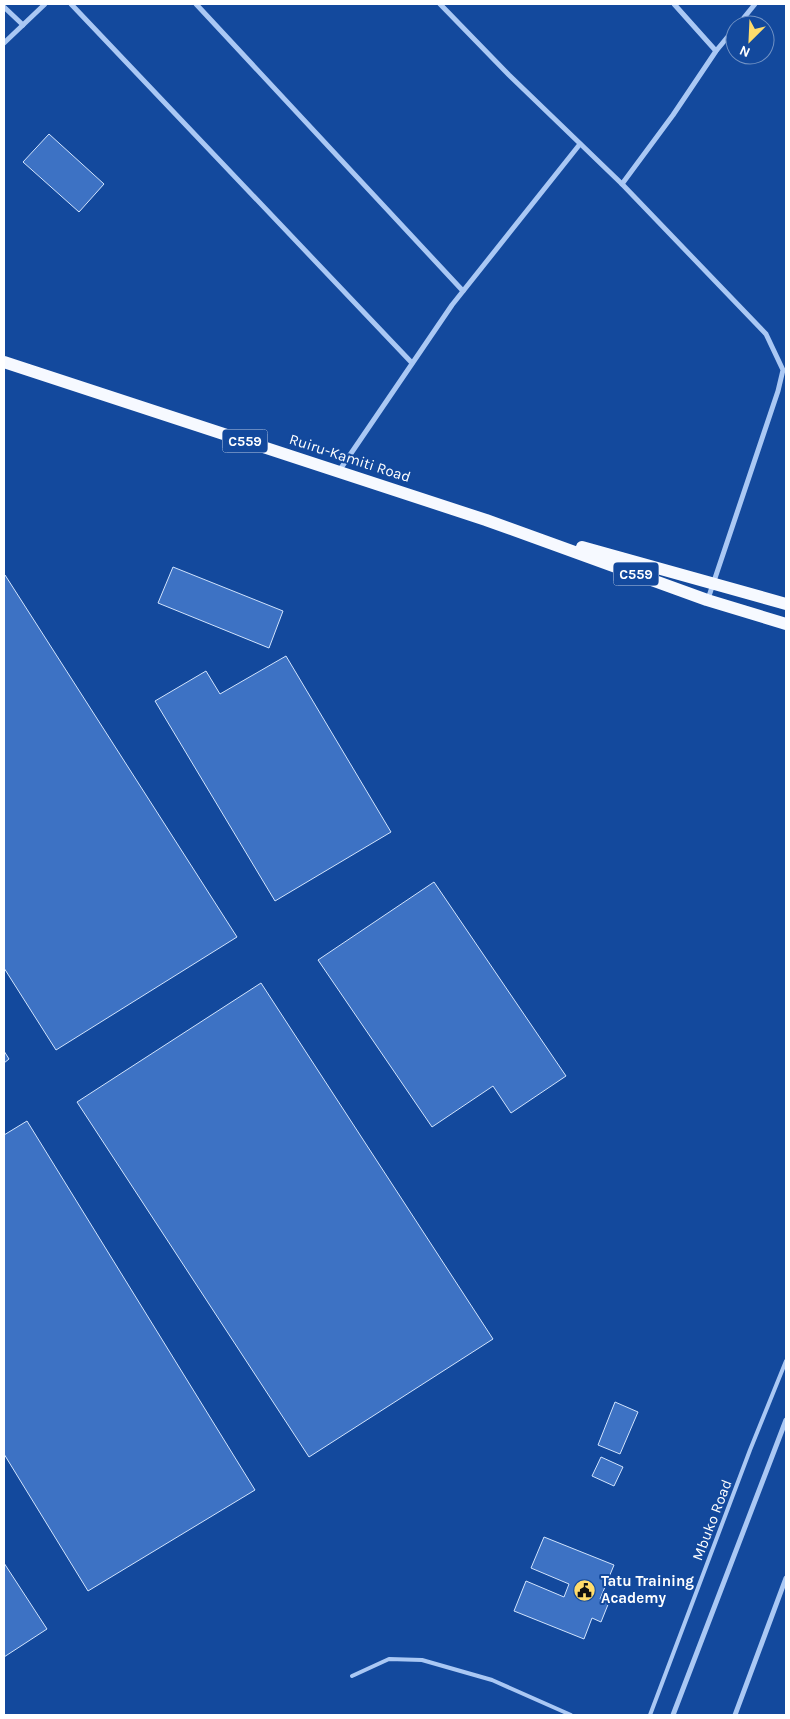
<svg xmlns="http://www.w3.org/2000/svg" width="790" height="1719" font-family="Karla,sans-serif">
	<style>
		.building { fill: #3d72c4; stroke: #d2e4fd }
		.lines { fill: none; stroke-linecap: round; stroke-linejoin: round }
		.service { stroke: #aac8f4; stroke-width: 4 }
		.minor { stroke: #aac8f4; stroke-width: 5 }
		.primary { stroke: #f6f9ff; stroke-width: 12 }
		.labels { text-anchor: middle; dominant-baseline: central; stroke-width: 4; stroke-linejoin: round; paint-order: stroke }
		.shield { fill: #13499d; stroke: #b8c8e2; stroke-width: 1 }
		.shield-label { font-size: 14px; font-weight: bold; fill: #fff }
		.street-label { font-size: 15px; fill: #fff; stroke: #13499d }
		.poi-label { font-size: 15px; font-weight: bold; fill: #fff; stroke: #13499d; text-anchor: start }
	</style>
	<rect width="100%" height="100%" fill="#13499d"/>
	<g class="building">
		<polygon points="49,134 104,184 79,212 23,162"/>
		<polygon points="173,567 283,611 269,648 158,603"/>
		<polygon points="5,575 237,937 56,1050 4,968 4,576"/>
		<polygon points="286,656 391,832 275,901 155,701 206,671 220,694"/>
		<polygon points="434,882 566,1076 511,1113 493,1086 432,1127 318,960"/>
		<polygon points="261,983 493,1339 309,1457 77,1102"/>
		<polygon points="4,1051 9,1059 4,1063"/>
		<polygon points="27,1121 255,1490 88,1591 4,1454 4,1135"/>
		<polygon points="615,1402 638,1412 620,1454 598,1445"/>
		<polygon points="601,1457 623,1467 614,1486 592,1476"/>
		<polygon points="544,1537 614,1565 600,1599 609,1602 601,1622 592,1618 584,1639 514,1611 526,1581 564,1597 569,1584 531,1568"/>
		<polygon points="4,1563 47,1629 4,1657"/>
	</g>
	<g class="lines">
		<g class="service">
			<polyline points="352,1676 389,1659 422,1660 492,1680 571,1715"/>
			<polyline points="650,1715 750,1450 786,1361"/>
		</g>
		<g class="minor">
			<polyline points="71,4 412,363"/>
			<polyline points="196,4 463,291"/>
			<polyline points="440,4 509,75 622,184 766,334 783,370 778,391 708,599"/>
			<polyline points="674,4 716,51"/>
			<polyline points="4,7 23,25"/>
			<polyline points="738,25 755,4"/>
			<polyline points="4,43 45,4"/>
			<polyline points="622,184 673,115 716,51 735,28"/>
			<polyline points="339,471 452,305 580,144"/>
			<polyline points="673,1715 786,1420"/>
			<polyline points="735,1715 786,1578"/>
		</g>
		<g class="primary">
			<polyline points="4,362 486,520 707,600 786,624"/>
			<polyline points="582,547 786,604"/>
		</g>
	</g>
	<defs>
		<symbol id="civic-disc" viewBox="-11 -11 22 22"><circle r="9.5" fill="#ffdc6c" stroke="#13499d"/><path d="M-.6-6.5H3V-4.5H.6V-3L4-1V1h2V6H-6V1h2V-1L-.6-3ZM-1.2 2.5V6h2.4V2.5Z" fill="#111"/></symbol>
	</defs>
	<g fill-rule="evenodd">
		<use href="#civic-disc" x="572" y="1578" width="25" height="25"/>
	</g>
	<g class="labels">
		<g class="shield">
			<rect x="222.5" y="429.5" width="45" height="23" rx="4"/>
			<rect x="613.5" y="562.5" width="45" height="23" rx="4"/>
		</g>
		<g class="shield-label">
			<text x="245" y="441">C559</text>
			<text x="636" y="574">C559</text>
		</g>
		<g class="street-label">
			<text transform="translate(350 458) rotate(18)">Ruiru-Kamiti Road</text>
			<text transform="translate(712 1520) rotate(-69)">Mbuko Road</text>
		</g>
		<g class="poi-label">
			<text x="601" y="1581">Tatu Training<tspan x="601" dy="17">Academy</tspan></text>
		</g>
	</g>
	<rect width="790" height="1719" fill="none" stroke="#ffffff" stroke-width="10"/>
	<g transform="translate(750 40) rotate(204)"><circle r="24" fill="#13499d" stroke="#7192c4"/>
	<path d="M0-4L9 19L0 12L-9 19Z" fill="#ffdc6c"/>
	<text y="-8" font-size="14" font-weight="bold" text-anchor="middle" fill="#ffffff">N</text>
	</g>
</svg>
